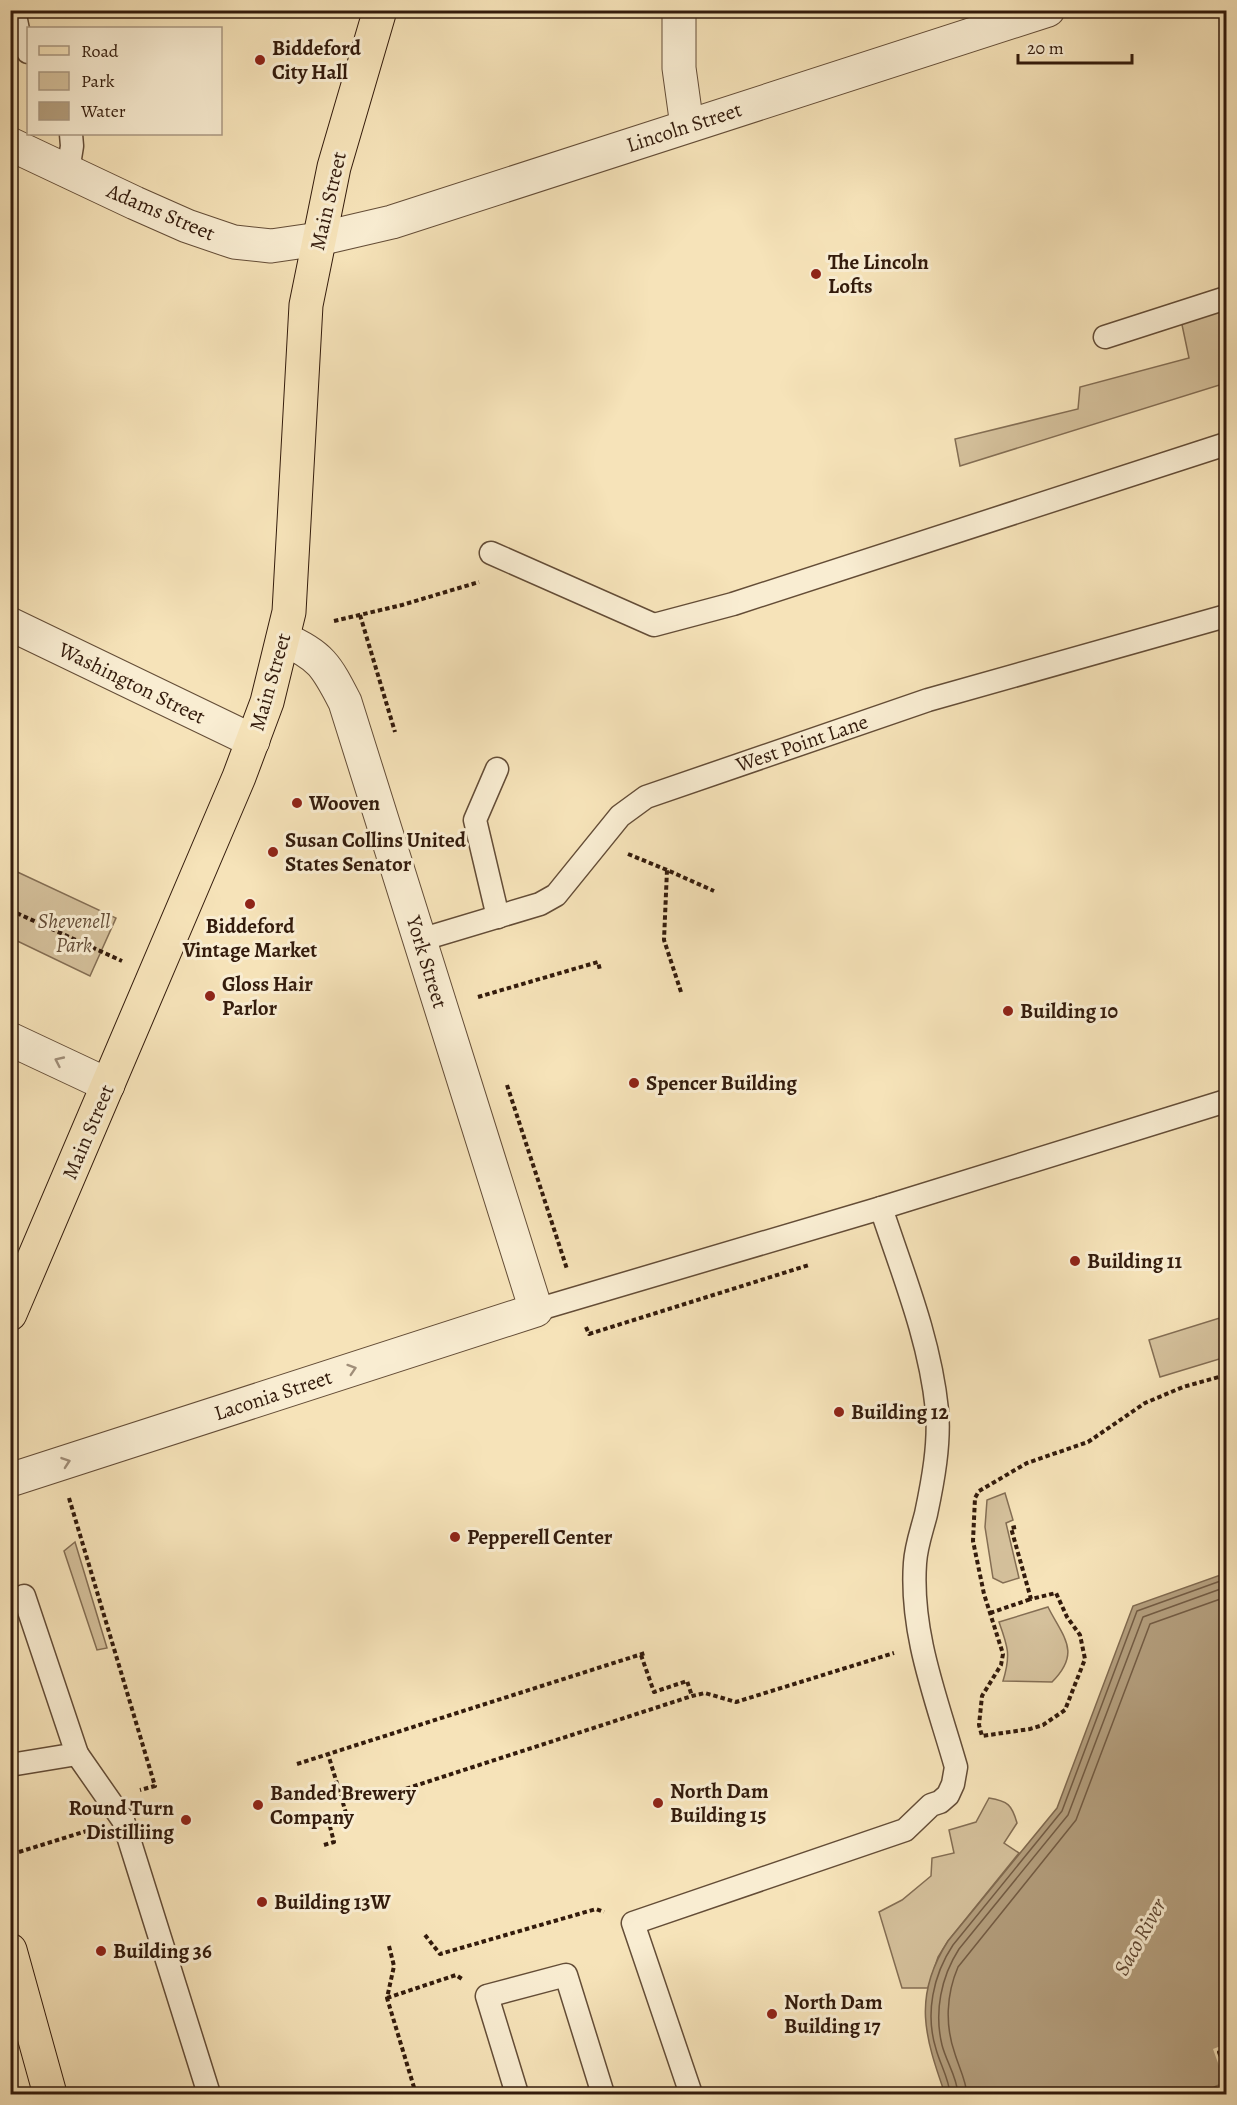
<svg xmlns="http://www.w3.org/2000/svg" width="1237" height="2105" font-family="Alegreya,serif">
	<style>
		.green { fill: #d5c19c; stroke: #846e54; stroke-width: 1.5 }
		.water { fill: #b49f7e; stroke: #806a50; stroke-width: 1.5 }
		.pier { fill: #f6e3b9 }
		.lines { fill: none; stroke-linecap: round; stroke-linejoin: round }
		.shore { stroke: #745d45; stroke-width: 1.5 }
		.service-casing { stroke: #644d37; stroke-width: 25 }
		.minor-casing { stroke: #644d37; stroke-width: 35 }
		.primary-casing { stroke: #331b0c; stroke-width: 35 }
		.path { stroke: #331b0c; stroke-width: 4; stroke-dasharray: 4.5 3; stroke-linecap: butt }
		.service { stroke: #f9edd2; stroke-width: 22 }
		.minor { stroke: #f9edd2; stroke-width: 33 }
		.primary { stroke: #f6e3b9; stroke-width: 33 }
		.oneway { stroke: #a08e79 }
		.poi-dot { fill: #8f2418; stroke: #f9edd2; stroke-width: 2 }
		.labels { text-anchor: middle; dominant-baseline: central; stroke-width: 6; stroke-linejoin: round; paint-order: stroke }
		.poi-label { font-size: 21px; font-weight: bold; fill: #331b0c; stroke: #f9edd2; text-anchor: start }
		.street-label { font-size: 21px; fill: #331b0c; stroke: #f9edd2 }
		.park-label { font-size: 21px; font-style: italic; fill: #644d37; stroke: #f9edd2 }
		.water-label { font-size: 22px; font-style: italic; fill: #604934; stroke: #f9edd2 }
	</style>
	<rect width="100%" height="100%" fill="#f6e3b9"/>
	<filter id="stains"><feTurbulence type="fractalNoise" baseFrequency=".00333" numOctaves="4"/><feColorMatrix values="0 0 0 0 .2 0 0 0 0 .09 0 0 0 0 .02 0 0 0 .5 -.17"/></filter>
	<radialGradient id="worn" r=".72"><stop offset=".6" stop-color="#630" stop-opacity="0"/><stop offset="1" stop-color="#630" stop-opacity=".3"/></radialGradient>
	<g class="green">
		<polygon points="1226,305 1226,383 960,466 955,439 1078,409 1080,387 1189,358 1181,320"/>
		<polygon points="11,869 116,918 90,976 11,938"/>
		<polygon points="1226,1316 1226,1357 1160,1377 1149,1340"/>
		<polygon points="1005,1493 1013,1520 1006,1523 1019,1578 1003,1583 993,1578 985,1527 987,1500"/>
		<polygon points="75,1542 107,1648 97,1650 64,1551"/>
		<path d="M1048,1607C1063,1637 1082,1652 1052,1682L1003,1681C1011,1655 1008,1647 999,1622Z"/>
		<path d="M989,1798C1008,1801 1012,1805 1017,1823L1004,1843L1019,1853L948,1941L938,1957L928,1988H902L879,1912L902,1900L931,1876L932,1858L954,1853L949,1830L976,1822Z"/>
	</g>
	<path class="water" d="M1226,1573V2082L1214,2087L1211,2094H945C925,2037 912,1997 948,1941L1057,1808L1133,1606Z"/>
	<polygon class="pier" points="1226,2044 1226,2072 1222,2074 1213,2049"/>
	<g class="lines">
		<g class="shore">
			<path d="M950,2094C949,2079 940,2064 936,2049C925,2014 933,1975 953,1945L1062,1811L1137,1611L1226,1579"/>
			<path d="M958,2094C957,2077 946,2061 942,2045C934,2012 941,1977 959,1949L1068,1815L1143,1617L1226,1587"/>
			<path d="M967,2094C966,2081 959,2067 955,2054C945,2026 946,1995 958,1967L1076,1820L1150,1624L1226,1597"/>
		</g>
		<defs>
			<g id="service">
				<polyline points="14,10 18,30 28,52"/>
				<polyline points="68,171 72,146 71,134"/>
				<polyline points="1105,337 1226,298"/>
				<polyline points="491,553 654,625 733,604 1226,444"/>
				<polyline points="497,769 475,820 498,917"/>
				<polyline points="420,940 540,904 556,895 620,816 646,797 928,700 1226,616"/>
				<polyline points="881,1208 1226,1101"/>
				<path d="M536,1310L881,1208C903,1274 930,1340 937,1410C940,1443 933,1481 926,1514C922,1530 916,1546 915,1563C910,1634 937,1700 956,1767L953,1784L948,1795L940,1802L931,1805L905,1830L633,1923L691,2094"/>
				<polyline points="77,1754 123,1820 209,2094"/>
				<polyline points="10,1765 77,1754 24,1596"/>
				<polyline points="517,2094 487,1996 566,1975 603,2094"/>
			</g>
			<g id="minor">
				<polyline points="679,10 679,68 687,126"/>
				<polyline points="10,144 135,203 187,226 234,242 271,246 319,239 392,222 1048,10"/>
				<polyline points="10,624 253,741"/>
				<polyline points="10,1039 108,1085"/>
				<path d="M10,1480L536,1310L345,702C327,667 321,655 283,639"/>
			</g>
			<g id="primary">
				<polyline points="10,1314 239,777 267,702 289,612 306,305 334,167 380,10"/>
				<polyline points="10,1950 50,2094"/>
			</g>
		</defs>
		<use href="#service" class="service-casing"/>
		<use href="#minor" class="minor-casing"/>
		<use href="#primary" class="primary-casing"/>
		<g class="path">
			<polyline points="360,615 395,732"/>
			<polyline points="334,621 402,605 479,582"/>
			<polyline points="628,854 667,870"/>
			<polyline points="10,910 122,961"/>
			<polyline points="681,992 664,940 667,870 714,891"/>
			<polyline points="478,997 598,962 600,970"/>
			<polyline points="507,1085 567,1269"/>
			<polyline points="586,1327 589,1334 809,1265"/>
			<polyline points="69,1498 155,1786 140,1790"/>
			<polyline points="1016,1527 1011,1528 1031,1599 1056,1593 1067,1617 1080,1635 1085,1659 1065,1710 1043,1725 1030,1729 982,1736 979,1725 982,1696 1001,1665 1003,1654 984,1594 973,1541 975,1498 979,1491 1027,1463 1088,1442 1145,1403 1183,1387 1226,1375"/>
			<polyline points="990,1613 1031,1599"/>
			<polyline points="641,1655 654,1692 687,1681 692,1696"/>
			<polyline points="297,1764 645,1653"/>
			<polyline points="399,1791 692,1696 705,1693 736,1702 894,1653"/>
			<polyline points="324,1845 334,1842 328,1819 346,1813 328,1754"/>
			<polyline points="19,1852 93,1829"/>
			<polyline points="425,1935 440,1954 596,1909 604,1912"/>
			<polyline points="389,1946 394,1966 387,1998 416,2094"/>
			<polyline points="387,1998 456,1975 462,1979"/>
			<polyline points="1226,2049 1219,2052 1225,2069 1226,2068"/>
		</g>
		<use href="#service" class="service"/>
		<use href="#minor" class="minor"/>
		<use href="#primary" class="primary"/>
	</g>
	<defs><path id="oneway-chevron" d="M-2-3.5L2.5 0L-2 3.5" fill="none" stroke-width="1.6" stroke-linecap="round" stroke-linejoin="round" transform="scale(1.5)"/></defs>
	<g class="oneway">
		<use href="#oneway-chevron" transform="translate(59 1061) rotate(-155)"/>
		<use href="#oneway-chevron" transform="translate(352 1369) rotate(-18)"/>
		<use href="#oneway-chevron" transform="translate(66 1462) rotate(-19)"/>
	</g>
	<g class="poi-dot">
		<circle cx="260" cy="60" r="6"/>
		<circle cx="816" cy="274" r="6"/>
		<circle cx="297" cy="803" r="6"/>
		<circle cx="273" cy="852" r="6"/>
		<circle cx="250" cy="904" r="6"/>
		<circle cx="210" cy="996" r="6"/>
		<circle cx="1008" cy="1011" r="6"/>
		<circle cx="634" cy="1083" r="6"/>
		<circle cx="1075" cy="1261" r="6"/>
		<circle cx="839" cy="1412" r="6"/>
		<circle cx="455" cy="1537" r="6"/>
		<circle cx="658" cy="1803" r="6"/>
		<circle cx="258" cy="1805" r="6"/>
		<circle cx="186" cy="1820" r="6"/>
		<circle cx="262" cy="1902" r="6"/>
		<circle cx="101" cy="1951" r="6"/>
		<circle cx="772" cy="2014" r="6"/>
	</g>
	<g class="labels">
		<g class="poi-label">
			<text x="272" y="48">Biddeford<tspan x="272" dy="24">City Hall</tspan></text>
			<text x="828" y="262">The Lincoln<tspan x="828" dy="24">Lofts</tspan></text>
			<text x="309" y="803">Wooven</text>
			<text x="285" y="840">Susan Collins United<tspan x="285" dy="24">States Senator</tspan></text>
			<text x="250" y="926" text-anchor="middle">Biddeford<tspan x="250" dy="24">Vintage Market</tspan></text>
			<text x="222" y="984">Gloss Hair<tspan x="222" dy="24">Parlor</tspan></text>
			<text x="1020" y="1011">Building 10</text>
			<text x="646" y="1083">Spencer Building</text>
			<text x="1087" y="1261">Building 11</text>
			<text x="851" y="1412">Building 12</text>
			<text x="467" y="1537">Pepperell Center</text>
			<text x="670" y="1791">North Dam<tspan x="670" dy="24">Building 15</tspan></text>
			<text x="270" y="1793">Banded Brewery<tspan x="270" dy="24">Company</tspan></text>
			<text x="174" y="1808" text-anchor="end">Round Turn<tspan x="174" dy="24">Distilliing</tspan></text>
			<text x="274" y="1902">Building 13W</text>
			<text x="113" y="1951">Building 36</text>
			<text x="784" y="2002">North Dam<tspan x="784" dy="24">Building 17</tspan></text>
		</g>
		<g class="street-label">
			<text transform="translate(684 127) rotate(-18)">Lincoln Street</text>
			<text transform="translate(328 201) rotate(-77)">Main Street</text>
			<text transform="translate(161 212) rotate(23)">Adams Street</text>
			<text transform="translate(270 682) rotate(-74)">Main Street</text>
			<text transform="translate(132 683) rotate(26)">Washington Street</text>
			<text transform="translate(802 743) rotate(-19)">West Point Lane</text>
			<text transform="translate(427 962) rotate(73)">York Street</text>
			<text transform="translate(88 1132) rotate(-67)">Main Street</text>
			<text transform="translate(273 1395) rotate(-18)">Laconia Street</text>
		</g>
		<g class="park-label">
			<text x="74" y="921">Shevenell<tspan x="74" dy="24">Park</tspan></text>
		</g>
		<g class="water-label">
			<text transform="translate(1140 1937) rotate(-61)">Saco River</text>
		</g>
	</g>
	<rect width="1237" height="2105" fill="none" stroke="#f6e3b9" stroke-width="36"/>
	<rect x="12" y="12" width="1213" height="2081" fill="none" stroke="#331b0c" stroke-width="3"/>
	<rect x="18" y="18" width="1201" height="2069" fill="none" stroke="#331b0c" stroke-width="1.5"/>
	<rect x="27" y="27" width="195" height="108" fill="#f9edd2" stroke="#aa9983" stroke-width="1.5"/>
	<rect x="39" y="46" width="30" height="9" fill="#f6e3b9" stroke="#aa9983" stroke-width="1.5"/>
	<text x="81" y="57" font-size="18" fill="#331b0c">Road</text>
	<rect x="39" y="72" width="30" height="18" fill="#d5c19c" stroke="#aa9983" stroke-width="1.5"/>
	<text x="81" y="87" font-size="18" fill="#331b0c">Park</text>
	<rect x="39" y="102" width="30" height="18" fill="#b49f7e" stroke="#aa9983" stroke-width="1.5"/>
	<text x="81" y="117" font-size="18" fill="#331b0c">Water</text>
	<path d="M1018 54v9h114v-9" fill="none" stroke="#331b0c" stroke-width="3"/>
	<text x="1027" y="54" font-size="18" fill="#331b0c" stroke="#f9edd2" stroke-width="4.5" paint-order="stroke">20 m</text>
	<rect width="100%" height="100%" filter="url(#stains)"/>
	<rect width="100%" height="100%" fill="url(#worn)"/>
</svg>
